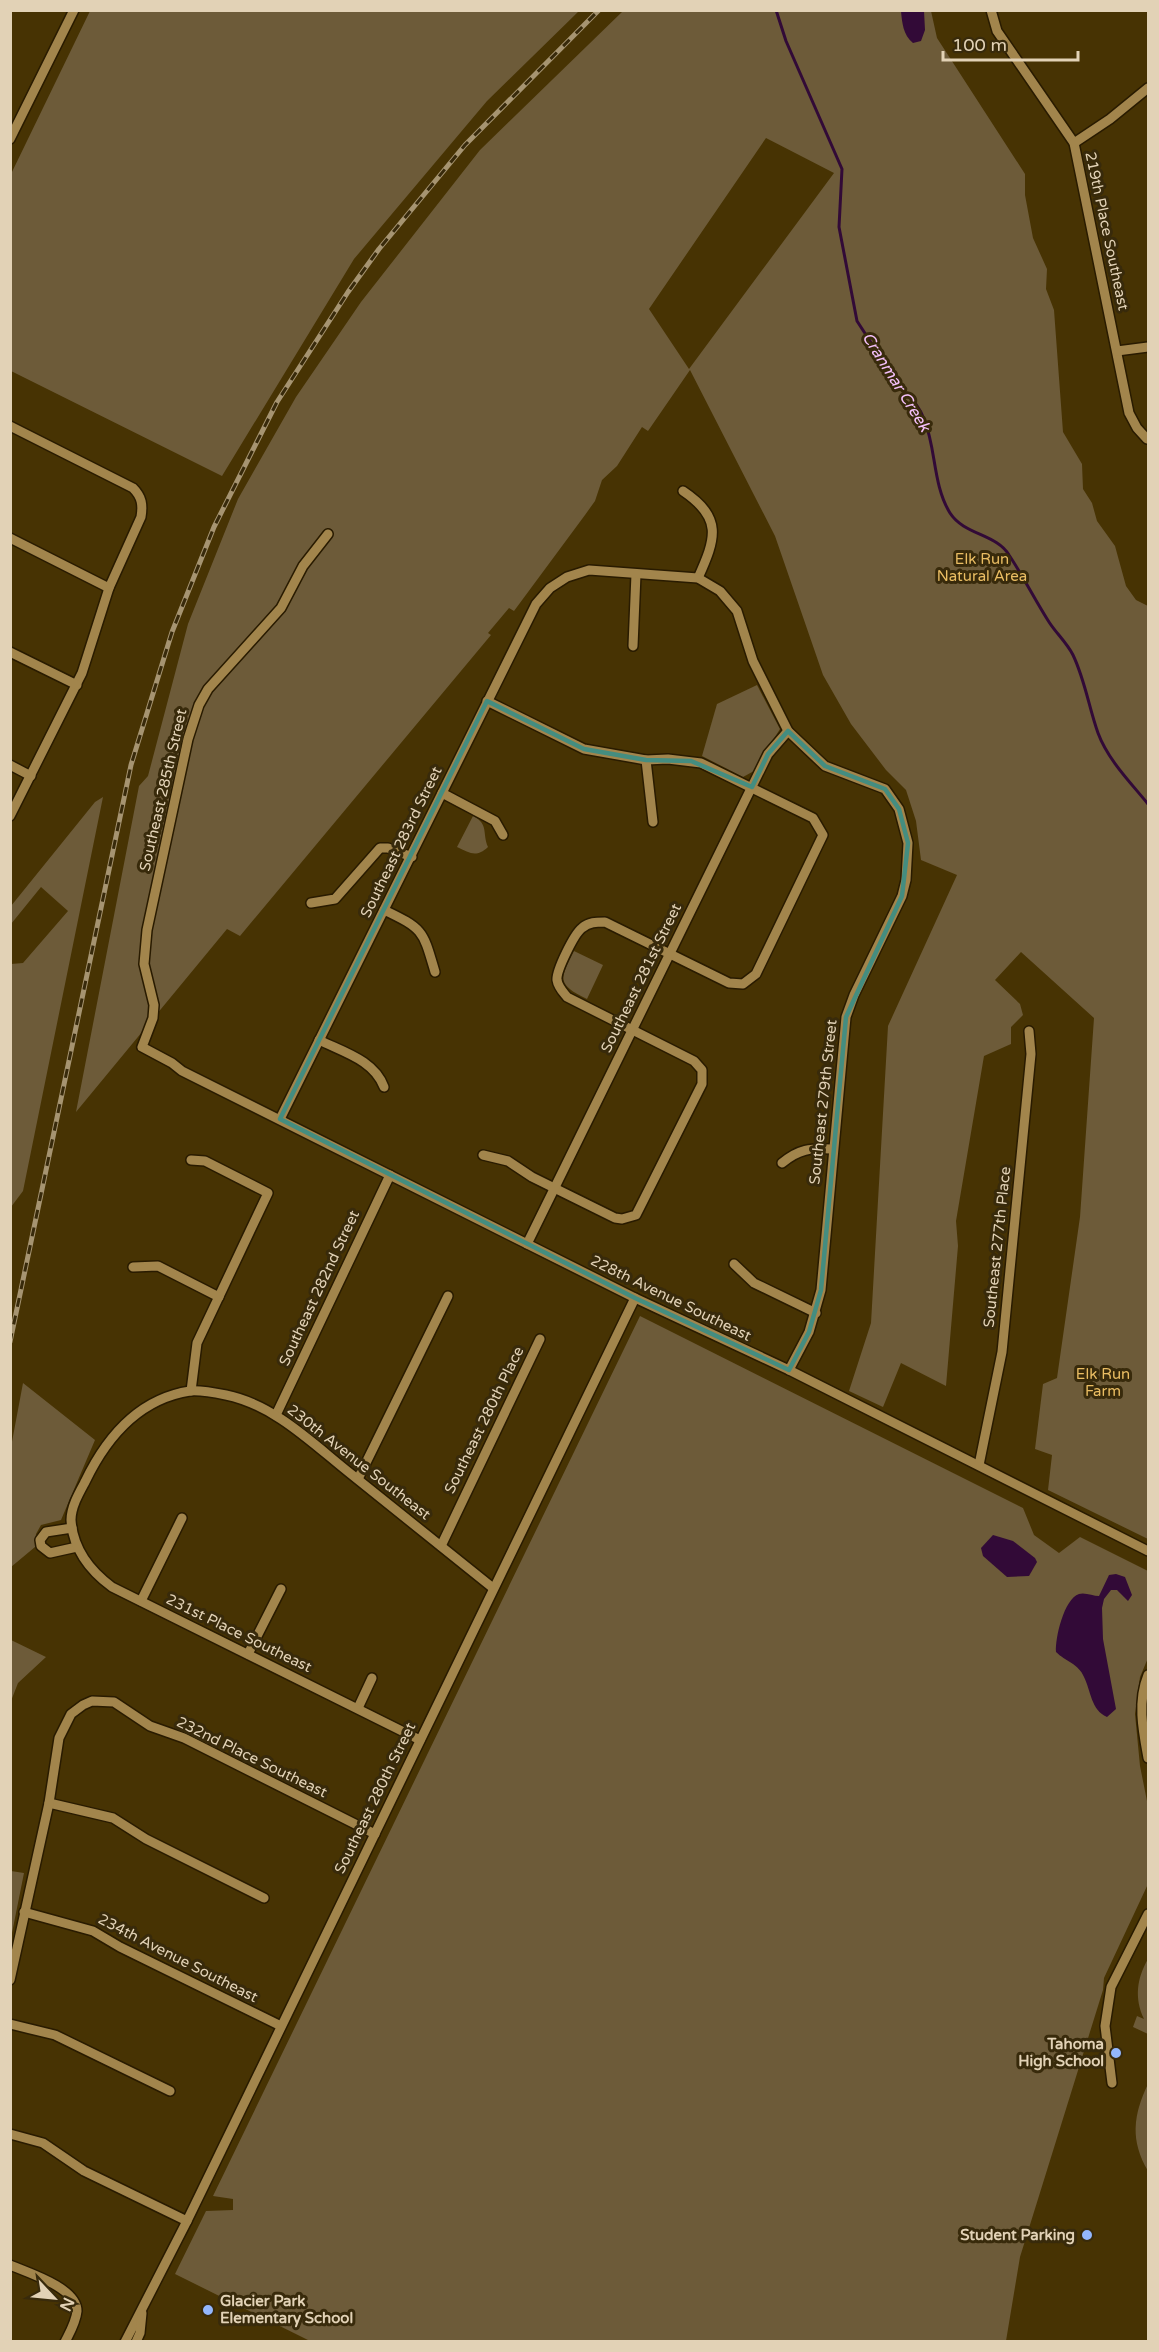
<svg xmlns="http://www.w3.org/2000/svg" width="1159" height="2352" font-family="'Varela Round',sans-serif">
	<style>
		.green { fill: #6d5b39; fill-rule: evenodd }
		.water { fill: #320a37 }
		.lines { fill: none; stroke-linecap: round; stroke-linejoin: round }
		.stream { stroke: #320a37; stroke-width: 3 }
		.minor-casing { stroke: #291b00; stroke-width: 12 }
		.minor { stroke: #a2854c; stroke-width: 9 }
		.rail-casing { stroke: #a69471; stroke-width: 5 }
		.rail { stroke: #382a0b; stroke-width: 3; stroke-dasharray: 9; stroke-linecap: butt }
		.marked { fill: none; stroke: #448d80; stroke-width: 4.5; stroke-linejoin: round }
		.poi-dot { fill: #93b7fd; stroke: #382a0b; stroke-width: 2 }
		.labels { text-anchor: middle; dominant-baseline: central; stroke-width: 6; stroke-linejoin: round; paint-order: stroke }
		.street-label { font-size: 15px; fill: #e2d2b6; stroke: #382a0b }
		.park-label { font-size: 15px; fill: #eabd63; stroke: #382a0b }
		.poi-label { font-size: 15px; font-weight: bold; fill: #e2d2b6; stroke: #382a0b; text-anchor: end }
		.water-label { font-size: 16px; font-style: italic; fill: #f4c0fa; stroke: #382a0b }
	</style>
	<rect width="100%" height="100%" fill="#473303"/>
	<g class="green">
		<polygon points="90,11 90,10 579,11 487,101 354,259 222,476 11,371 11,174"/>
		<path d="M623,11H931L937,38L1025,174V195L1033,238L1047,269L1046,289L1054,310L1063,432L1082,464L1083,489L1092,503L1097,521L1115,546L1126,586L1136,600L1148,606V1539L1048,1490L1052,1455L1035,1449L1043,1384L1057,1378L1080,1217L1094,1018L1021,952L995,980L1020,1004L1023,1015L1011,1027V1044L984,1056L956,1221L958,1246L946,1386L901,1363L883,1407L849,1391L871,1323L888,1026L957,875L921,860L916,821L906,790L886,770L851,724L823,675L775,536L690,370L648,431L642,427L617,466L602,480L595,501L585,515L514,611L509,608L488,633L491,635L240,936L227,929L76,1112L139,786L148,776L188,624L238,499L296,397L361,302L480,150ZM766,138L834,173L689,369L649,309Z"/>
		<polygon points="757,685 780,729 754,771 743,777 702,756 717,704"/>
		<polygon points="103,797 23,1191 11,1207 11,964 23,963 68,911 41,887 11,924 11,906 95,802"/>
		<path d="M473,816C489,824 482,833 488,847C476,858 470,853 457,847Z"/>
		<path d="M574,951L603,965L587,999C556,984 560,979 574,951Z"/>
		<polygon points="640,1316 1023,1508 1034,1535 1059,1553 1080,1537 1148,1571 1148,1658 1140,1677 1135,1714 1140,1766 1148,1806 1148,1884 1104,1978 1103,1990 1020,2257 1006,2341 310,2341 175,2274 206,2211 233,2210 233,2199 213,2196"/>
		<polygon points="23,1383 95,1440 61,1520 41,1525 36,1534 35,1547 11,1567 11,1447"/>
		<polygon points="11,1640 46,1657 18,1683 11,1701"/>
		<polygon points="11,1871 24,1873 12,1933 10,1932"/>
		<path d="M1148,1959V2034L1133,2027L1137,2016L1144,2019C1134,1998 1137,1978 1148,1959Z"/>
		<path d="M1148,2084V2171C1130,2141 1133,2115 1148,2084Z"/>
	</g>
	<g class="water">
		<path d="M901,11H924L925,30L921,41L913,43C903,35 902,22 901,11Z"/>
		<polygon points="993,1535 1013,1541 1035,1558 1037,1562 1029,1576 1007,1577 983,1556 981,1548"/>
		<path d="M1116,1574L1125,1577L1132,1595L1128,1601L1117,1590H1111L1104,1599L1102,1608L1103,1639L1116,1709L1107,1717C1091,1710 1091,1691 1084,1677C1079,1664 1065,1661 1056,1652C1055,1638 1064,1599 1079,1594C1085,1592 1093,1596 1099,1596L1109,1575Z"/>
	</g>
	<g class="lines">
		<path class="stream" d="M776,10L786,41L842,169L839,227L857,321L901,389C942,419 926,474 950,513C964,535 997,534 1009,555C1023,576 1035,600 1049,622C1056,633 1067,643 1073,655C1085,680 1089,708 1098,733C1108,760 1131,783 1148,804"/>
		<defs>
			<g id="minor">
				<polyline points="991,10 997,31 1074,143 1129,413 1137,428 1147,439"/>
				<polyline points="10,139 74,10"/>
				<polyline points="1074,143 1110,119 1148,88"/>
				<polyline points="1117,351 1148,347"/>
				<path d="M10,426L133,488C142,497 143,505 141,517L109,588L82,673L10,816"/>
				<path d="M683,491C723,518 716,538 698,578"/>
				<polyline points="328,534 303,566 281,608 208,689 199,705 188,739 147,930 144,964 154,1005 153,1018 142,1047 172,1063 182,1071 635,1298 789,1370 1148,1551"/>
				<polyline points="10,538 109,588"/>
				<polyline points="633,646 636,574"/>
				<polyline points="10,652 77,685"/>
				<polyline points="646,760 653,822"/>
				<polyline points="10,765 31,776"/>
				<polyline points="442,793 495,821 503,835"/>
				<polyline points="311,903 335,899 380,848 388,848 412,857"/>
				<path d="M384,910C424,929 423,931 435,972"/>
				<path d="M319,1040C343,1052 374,1060 384,1087"/>
				<polyline points="280,1119 536,604 550,588 567,577 589,570 698,578 720,591 737,611 753,661 788,731 825,766 885,789 899,809 908,843 906,880 902,896 854,995 846,1017 821,1290 809,1332 789,1370"/>
				<path d="M483,1155L508,1161L532,1177L615,1218L622,1219L636,1215L702,1084V1070L694,1061L567,997C563,992 558,987 557,980C556,971 574,934 582,928C589,922 596,922 605,922L729,983L743,984L756,974L823,835L813,818L701,763L668,759L646,760L584,749L487,701"/>
				<polyline points="191,1160 205,1161 268,1193 197,1343 191,1391"/>
				<path d="M782,1163C799,1149 810,1148 832,1149"/>
				<polyline points="527,1244 768,754 788,731"/>
				<polyline points="734,1264 754,1283 816,1313"/>
				<polyline points="133,1267 158,1266 219,1297"/>
				<polyline points="276,1415 390,1175"/>
				<polyline points="979,1465 1002,1352 1031,1054 1029,1031"/>
				<polyline points="358,1479 448,1296"/>
				<polyline points="72,1528 46,1532 40,1540 41,1546 50,1553 77,1547"/>
				<polyline points="441,1546 540,1339"/>
				<polyline points="141,1601 182,1518"/>
				<polyline points="248,1654 281,1589"/>
				<path d="M1148,1675C1137,1702 1143,1731 1148,1758"/>
				<polyline points="358,1708 372,1678"/>
				<path d="M420,1740L112,1587C89,1570 73,1549 71,1520C71,1507 79,1493 85,1482C106,1438 138,1399 190,1391C200,1390 216,1393 226,1395C275,1405 313,1444 351,1474C399,1512 445,1550 493,1588"/>
				<polyline points="49,1803 113,1818 146,1839 264,1898"/>
				<polyline points="24,1912 93,1931 120,1947 281,2026"/>
				<polyline points="10,1980 49,1803 59,1738 71,1714 83,1705 92,1701 114,1702 150,1726 184,1738 375,1834"/>
				<polyline points="10,2024 55,2035 170,2091"/>
				<polyline points="1112,2083 1105,2026 1111,1987 1148,1914"/>
				<polyline points="10,2134 43,2143 84,2171 187,2221"/>
				<path d="M10,2265C29,2273 77,2288 77,2311C76,2322 70,2332 65,2342"/>
				<polyline points="125,2342 187,2221 635,1298"/>
				<polyline points="136,2342 140,2333 142,2313"/>
			</g>
		</defs>
		<use href="#minor" class="minor-casing"/>
		<use href="#minor" class="minor"/>
		<defs>
			<polyline id="rail" points="10,1342 131,765 172,632 214,527 277,402 348,292 379,249 465,145 599,10"/>
		</defs>
		<use href="#rail" class="rail-casing"/>
		<use href="#rail" class="rail"/>
	</g>
	<path class="marked" d="M487,701L584,749L646,760L691,761L752,787L768,754L788,731L825,766L885,789L899,809L908,843L902,896L846,1017L821,1290L809,1332L789,1370L635,1298L280,1119Z"/>
	<g class="poi-dot">
		<circle cx="1116" cy="2053" r="6"/>
		<circle cx="1087" cy="2235" r="6"/>
		<circle cx="208" cy="2310" r="6"/>
	</g>
	<g class="labels">
		<g class="street-label">
			<text transform="translate(1107 231) rotate(78)">219th Place Southeast</text>
			<text transform="translate(163 790) rotate(-77)">Southeast 285th Street</text>
			<text transform="translate(401 842) rotate(-64)">Southeast 283rd Street</text>
			<text transform="translate(641 978) rotate(-64)">Southeast 281st Street</text>
			<text transform="translate(823 1102) rotate(-84)">Southeast 279th Street</text>
			<text transform="translate(997 1247) rotate(-84)">Southeast 277th Place</text>
			<text transform="translate(319 1288) rotate(-65)">Southeast 282nd Street</text>
			<text transform="translate(671 1298) rotate(26)">228th Avenue Southeast</text>
			<text transform="translate(484 1420) rotate(-64)">Southeast 280th Place</text>
			<text transform="translate(359 1462) rotate(38)">230th Avenue Southeast</text>
			<text transform="translate(239 1633) rotate(26)">231st Place Southeast</text>
			<text transform="translate(252 1757) rotate(26)">232nd Place Southeast</text>
			<text transform="translate(375 1798) rotate(-64)">Southeast 280th Street</text>
			<text transform="translate(178 1958) rotate(27)">234th Avenue Southeast</text>
		</g>
		<g class="park-label">
			<text x="982" y="559">Elk Run<tspan x="982" dy="17">Natural Area</tspan></text>
			<text x="1103" y="1374">Elk Run<tspan x="1103" dy="17">Farm</tspan></text>
		</g>
		<g class="poi-label">
			<text x="1104" y="2044">Tahoma<tspan x="1104" dy="17">High School</tspan></text>
			<text x="1075" y="2235">Student Parking</text>
			<text x="220" y="2301" text-anchor="start">Glacier Park<tspan x="220" dy="17">Elementary School</tspan></text>
		</g>
		<g class="water-label">
			<text transform="translate(896 382) rotate(58)">Cranmar Creek</text>
		</g>
	</g>
	<rect width="1159" height="2352" fill="none" stroke="#e2d2b6" stroke-width="24"/>
	<g transform="translate(54 2298) rotate(116)" stroke="#382a0b" stroke-width="4.5" paint-order="stroke">
	<path d="M0-4.5L10 22L0 15L-10 22Z" fill="#e2d2b6"/>
	<text y="-9" font-size="16" font-weight="bold" text-anchor="middle" fill="#e2d2b6">N</text>
	</g>
	<path d="M943 51v9h135v-9" fill="none" stroke="#e2d2b6" stroke-width="3"/>
	<text x="952" y="51" font-size="18" fill="#e2d2b6" stroke="#382a0b" stroke-width="4.5" paint-order="stroke">100 m</text>
</svg>
